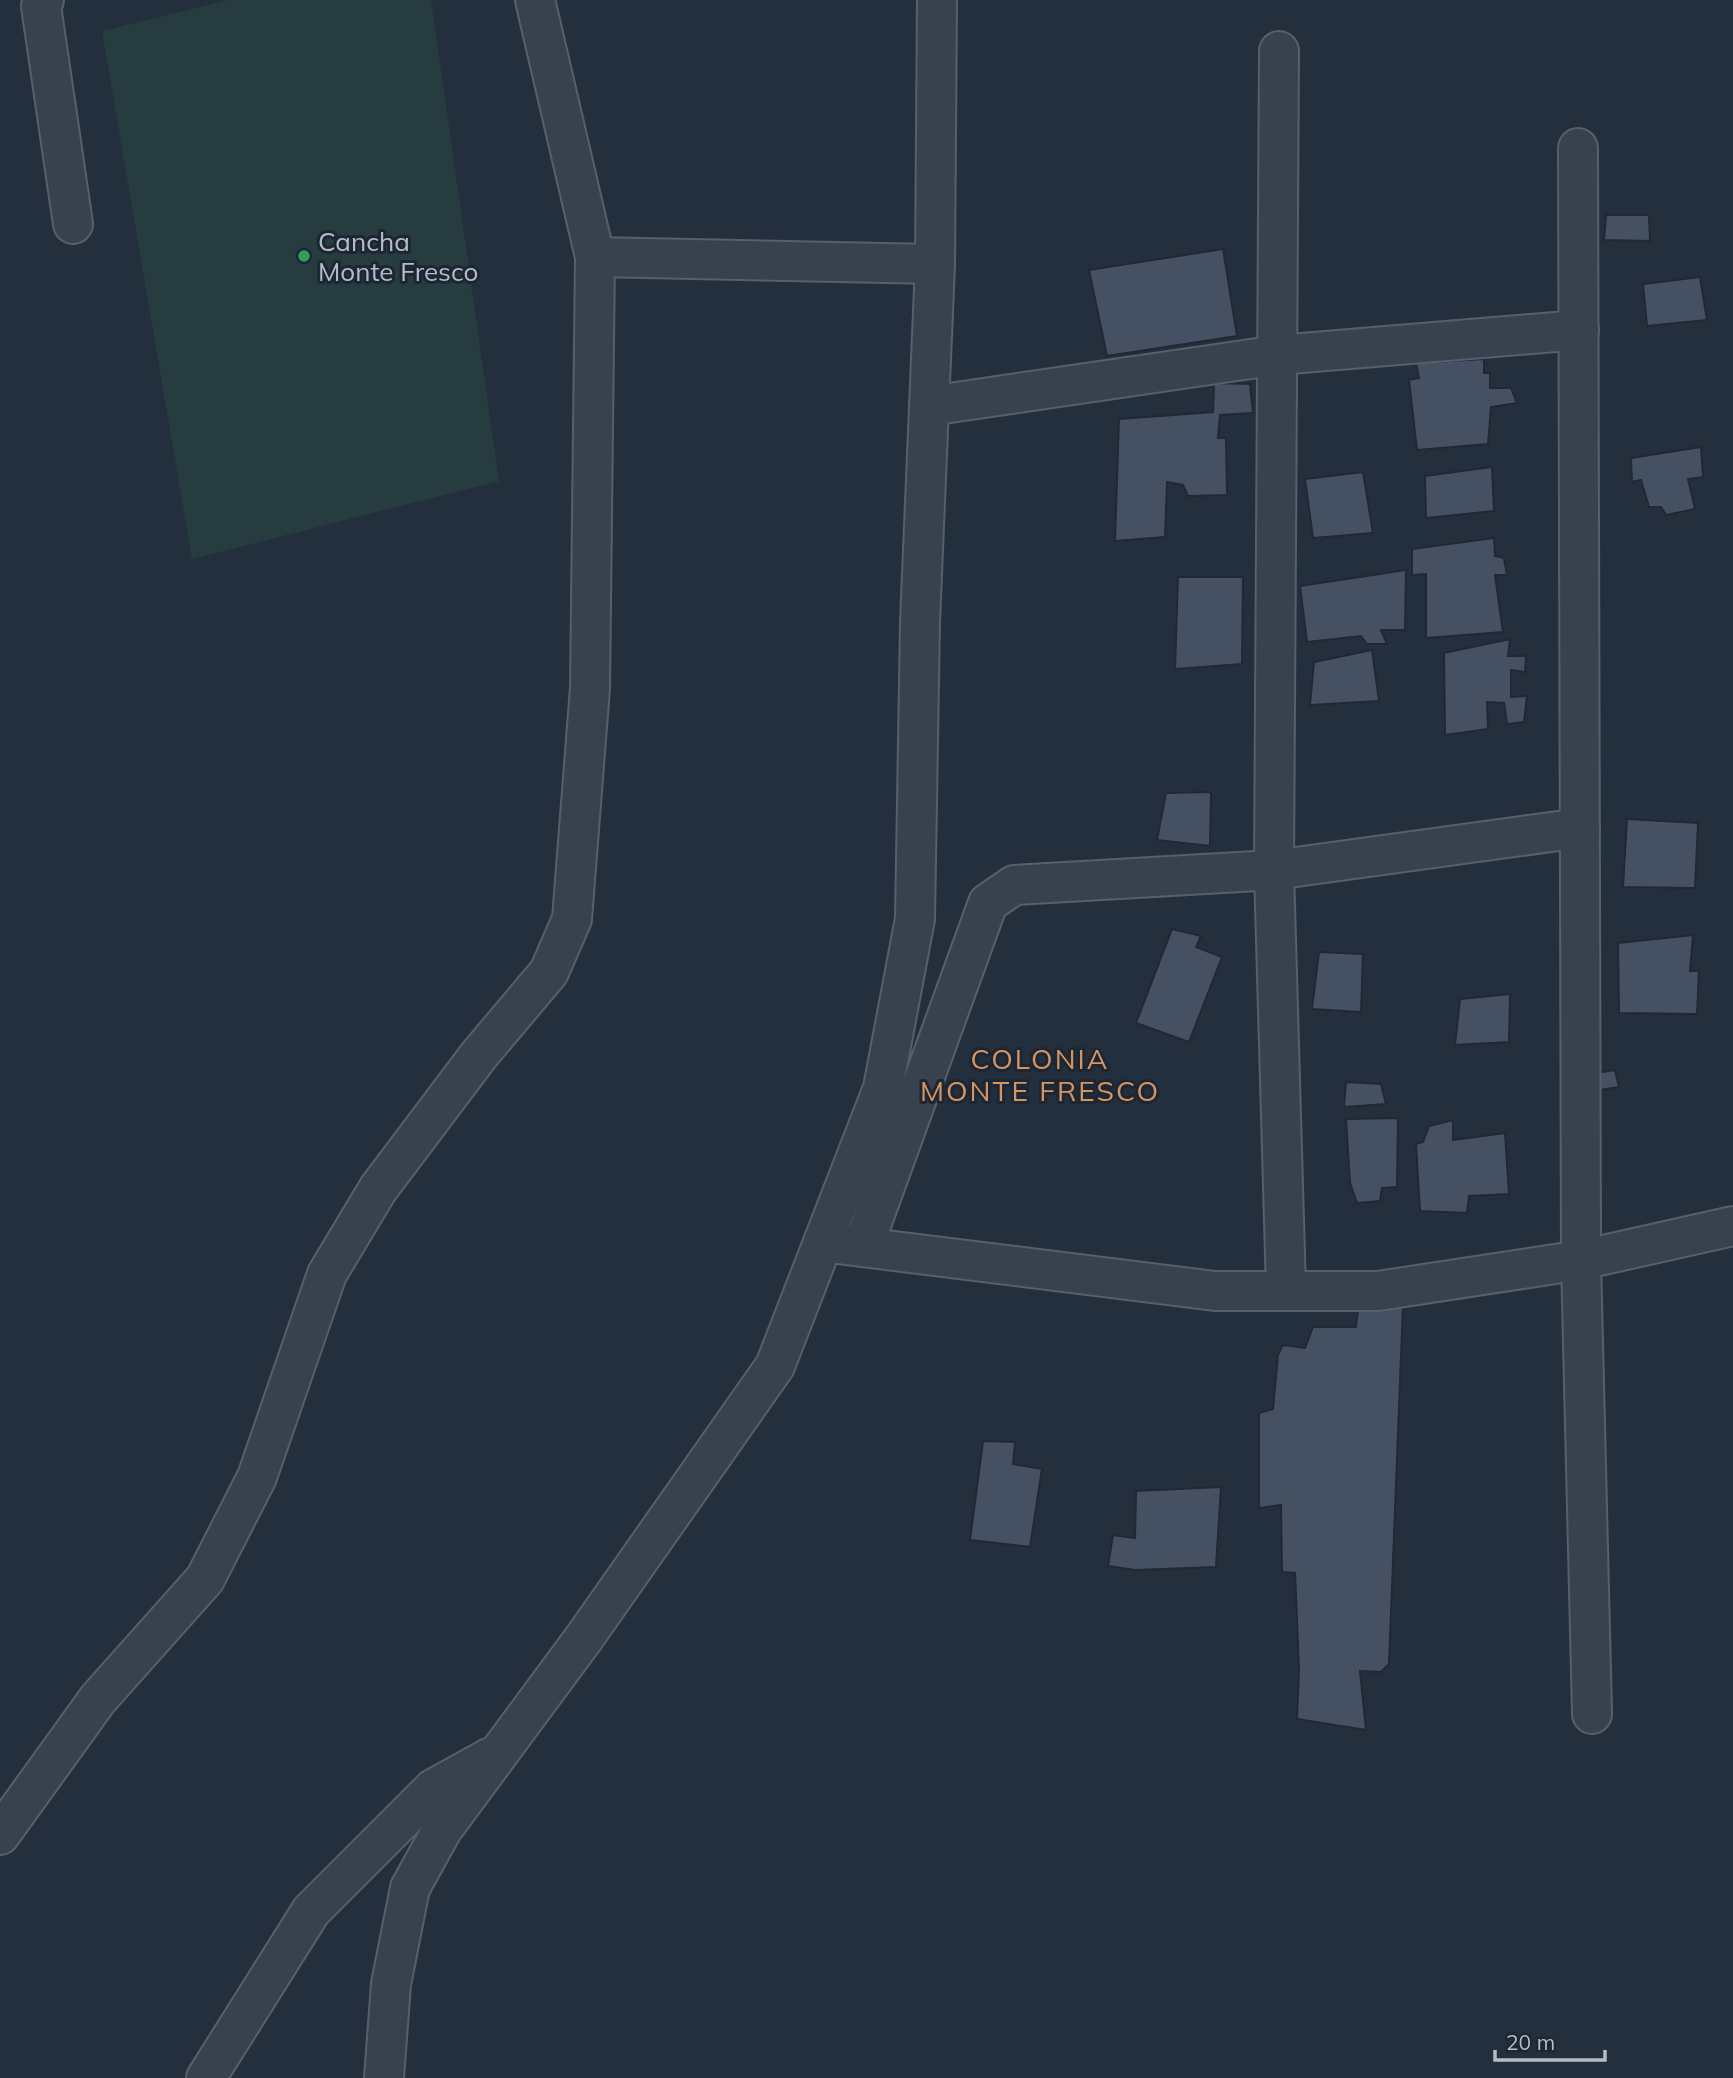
<svg xmlns="http://www.w3.org/2000/svg" width="1733" height="2078" font-family="Mulish,sans-serif">
	<style>
		.green { fill: #263c3f }
		.building { fill: #455162; stroke: #1f2835; stroke-width: 2 }
		.lines { fill: none; stroke-linecap: round; stroke-linejoin: round }
		.street-casing { stroke: #565f6c; stroke-width: 42 }
		.street { stroke: #38414e; stroke-width: 38 }
		.leisure-dot { fill: #2e9e5b; stroke: #1d2633; stroke-width: 2.5 }
		.labels { text-anchor: middle; dominant-baseline: central; stroke-width: 6; stroke-linejoin: round; paint-order: stroke }
		.poi-label { font-size: 26px; fill: #b4bcc9; stroke: #1d2633; text-anchor: start }
		.neighbourhood-label { font-size: 28px; letter-spacing: 2px; fill: #d59563; stroke: #1d2633 }
	</style>
	<rect width="100%" height="100%" fill="#242f3e"/>
	<polygon class="green" points="229,0 431,0 499,481 192,559 102,31"/>
	<g class="building">
		<polygon points="1606,215 1649,215 1650,241 1604,240"/>
		<polygon points="1223,249 1237,336 1107,356 1089,270"/>
		<polygon points="1700,277 1707,320 1647,326 1643,284"/>
		<polygon points="1484,359 1484,373 1490,373 1490,388 1511,388 1517,403 1491,407 1488,444 1417,450 1409,380 1419,378 1416,363"/>
		<polygon points="1214,383 1250,384 1253,413 1220,415 1218,438 1226,438 1227,495 1188,496 1183,485 1167,482 1165,537 1115,541 1119,419 1213,412"/>
		<polygon points="1701,447 1703,477 1688,479 1695,509 1666,515 1661,507 1649,507 1641,480 1632,482 1631,458"/>
		<polygon points="1492,467 1494,511 1426,518 1425,476"/>
		<polygon points="1363,472 1373,533 1313,538 1305,479"/>
		<polygon points="1494,538 1495,556 1504,558 1507,575 1495,575 1503,632 1426,638 1426,574 1412,575 1412,549"/>
		<polygon points="1406,570 1405,630 1381,630 1387,644 1367,644 1361,636 1307,642 1300,586"/>
		<polygon points="1178,577 1243,577 1242,664 1175,669"/>
		<polygon points="1510,639 1508,656 1526,656 1525,672 1511,670 1511,697 1527,696 1524,722 1507,724 1504,703 1487,702 1488,729 1445,735 1444,653"/>
		<polygon points="1372,650 1379,701 1310,705 1314,662"/>
		<polygon points="1211,792 1210,846 1157,840 1166,793"/>
		<polygon points="1627,819 1698,823 1695,888 1623,887"/>
		<polygon points="1172,929 1201,936 1196,947 1222,957 1189,1042 1136,1023"/>
		<polygon points="1693,935 1690,971 1699,971 1697,1014 1619,1013 1618,943"/>
		<polygon points="1319,952 1363,954 1361,1012 1312,1009"/>
		<polygon points="1510,994 1509,1042 1455,1045 1460,999"/>
		<polygon points="1615,1070 1619,1087 1600,1090 1596,1073"/>
		<polygon points="1346,1082 1381,1084 1386,1104 1344,1107"/>
		<polygon points="1398,1118 1397,1187 1382,1188 1380,1201 1357,1203 1350,1183 1346,1119"/>
		<polygon points="1453,1120 1453,1140 1505,1133 1509,1194 1469,1196 1467,1213 1420,1211 1416,1144 1423,1142 1429,1126"/>
		<polygon points="1403,1305 1389,1664 1381,1672 1360,1671 1366,1730 1297,1719 1299,1669 1295,1573 1282,1572 1281,1505 1259,1508 1259,1413 1273,1409 1278,1355 1283,1345 1305,1348 1313,1327 1356,1327 1358,1310"/>
		<polygon points="983,1441 1015,1442 1013,1464 1042,1469 1030,1547 970,1540"/>
		<polygon points="1221,1487 1216,1567 1135,1570 1108,1566 1113,1535 1135,1538 1136,1491"/>
	</g>
	<g class="lines">
		<defs>
			<g id="street">
				<polyline points="44,0 41,6 73,224"/>
				<polyline points="1279,51 1274,870 1286,1291"/>
				<polyline points="1578,148 1581,1260 1592,1714"/>
				<polyline points="595,257 935,264"/>
				<polyline points="929,406 1278,355 1579,330"/>
				<polyline points="838,1244 1215,1291 1378,1291 1581,1260 1733,1226"/>
				<polyline points="863,1247 988,903 1014,885 1274,870 1580,828"/>
				<polyline points="0,1835 98,1699 205,1579 257,1477 327,1274 378,1189 479,1055 549,972 572,919 590,688 595,257 535,0"/>
				<polyline points="206,2078 311,1911 433,1789 491,1757"/>
				<polyline points="384,2078 391,1984 410,1888 442,1830 584,1638 775,1366 883,1088 915,919 920,622 935,264 937,0"/>
			</g>
		</defs>
		<use href="#street" class="street-casing"/>
		<use href="#street" class="street"/>
	</g>
	<circle class="leisure-dot" cx="304" cy="256" r="7"/>
	<g class="labels">
		<g class="poi-label">
			<text x="318" y="241">Cancha<tspan x="318" dy="30">Monte Fresco</tspan></text>
		</g>
		<g class="neighbourhood-label">
			<text x="1040" y="1058">COLONIA<tspan x="1040" dy="32">MONTE FRESCO</tspan></text>
		</g>
	</g>
	<path d="M1495 2050v10h110v-10" fill="none" stroke="#b4bcc9" stroke-width="3.5"/>
	<text x="1506" y="2050" font-size="21" fill="#b4bcc9" stroke="#1d2633" stroke-width="5" paint-order="stroke">20 m</text>
</svg>
